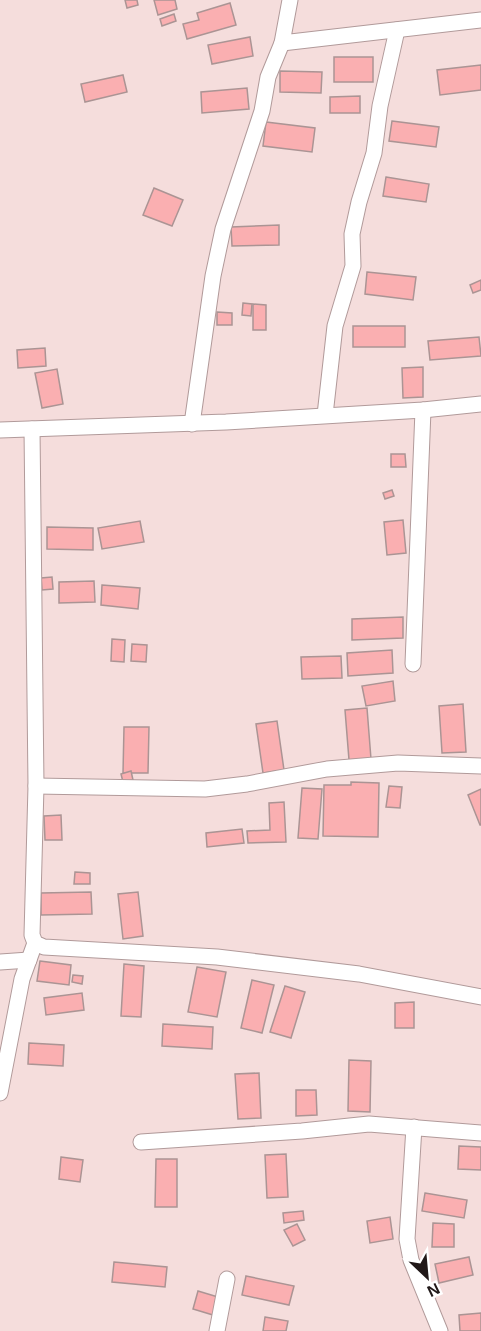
<svg xmlns="http://www.w3.org/2000/svg" width="481" height="1331" font-family="Helvetica,sans-serif">
	<style>
		.building { fill: #faafb1; stroke: #ab9494; stroke-width: 1.5 }
		.lines { fill: none; stroke-linecap: round; stroke-linejoin: round }
		.minor-casing { stroke: #b19a9a; stroke-width: 17 }
		.minor { stroke: #fff; stroke-width: 15 }
	</style>
	<rect width="100%" height="100%" fill="#f5dddc"/>
	<g class="building">
		<polygon points="125,0 137,0 138,5 127,8"/>
		<polygon points="154,0 175,0 177,9 158,15"/>
		<polygon points="230,3 236,25 187,39 183,24 199,20 197,13"/>
		<polygon points="174,14 176,21 162,26 160,19"/>
		<polygon points="250,37 253,56 212,64 208,45"/>
		<rect x="334" y="57" width="39" height="25"/>
		<polygon points="481,65 481,90 440,95 437,70"/>
		<polygon points="280,71 322,72 321,93 280,92"/>
		<polygon points="123,75 127,92 85,102 81,84"/>
		<polygon points="247,88 249,109 202,113 201,92"/>
		<polygon points="360,96 360,113 330,113 330,97"/>
		<polygon points="392,121 439,127 436,147 389,141"/>
		<polygon points="266,122 315,128 312,152 263,146"/>
		<polygon points="386,177 429,184 426,202 383,196"/>
		<polygon points="154,188 183,200 172,226 143,215"/>
		<polygon points="279,225 279,245 232,246 231,227"/>
		<polygon points="367,272 416,277 413,300 365,294"/>
		<polygon points="481,280 481,290 473,293 470,285"/>
		<polygon points="243,303 252,304 251,316 242,315"/>
		<polygon points="253,304 266,305 266,330 253,330"/>
		<polygon points="217,312 232,313 232,325 217,325"/>
		<rect x="353" y="326" width="52" height="21"/>
		<polygon points="479,337 481,356 430,360 428,341"/>
		<polygon points="45,348 46,366 18,368 17,350"/>
		<polygon points="423,367 423,397 403,398 402,368"/>
		<polygon points="57,369 63,404 42,408 35,373"/>
		<polygon points="391,454 405,454 406,467 391,467"/>
		<polygon points="392,490 394,496 385,499 383,493"/>
		<polygon points="403,520 406,553 387,555 384,522"/>
		<polygon points="140,521 144,542 102,549 98,528"/>
		<polygon points="47,527 93,528 93,550 47,549"/>
		<polygon points="52,577 53,589 42,590 41,578"/>
		<polygon points="94,581 95,602 59,603 59,582"/>
		<polygon points="102,585 140,588 138,609 101,605"/>
		<polygon points="403,617 403,638 352,640 352,619"/>
		<polygon points="112,639 125,640 124,662 111,661"/>
		<polygon points="132,644 147,645 146,662 131,661"/>
		<polygon points="392,650 393,673 348,676 347,653"/>
		<polygon points="341,656 342,678 302,679 301,657"/>
		<polygon points="393,681 395,701 366,706 362,686"/>
		<polygon points="463,704 466,752 442,753 439,706"/>
		<polygon points="367,708 371,759 349,760 345,710"/>
		<polygon points="277,721 284,770 263,773 256,724"/>
		<polygon points="124,727 149,727 148,773 123,773"/>
		<polygon points="131,771 133,780 123,782 121,774"/>
		<polygon points="351,782 379,783 378,837 323,836 324,785 351,785"/>
		<polygon points="389,786 402,787 400,808 386,807"/>
		<polygon points="302,788 322,789 318,839 298,838"/>
		<polygon points="481,789 481,825 480,825 468,795"/>
		<polygon points="284,802 286,842 248,843 247,831 270,830 269,803"/>
		<polygon points="61,815 62,840 45,840 44,816"/>
		<polygon points="242,829 244,843 207,847 206,833"/>
		<polygon points="75,872 90,873 90,884 74,884"/>
		<polygon points="91,892 92,914 41,915 41,893"/>
		<polygon points="138,892 143,936 123,939 118,894"/>
		<polygon points="40,961 71,965 69,985 37,981"/>
		<polygon points="124,964 144,966 141,1017 121,1016"/>
		<polygon points="197,967 226,972 217,1017 188,1012"/>
		<polygon points="73,975 83,976 82,984 72,982"/>
		<polygon points="252,980 274,985 262,1033 241,1028"/>
		<polygon points="285,986 305,992 291,1038 270,1032"/>
		<polygon points="82,993 84,1010 46,1015 44,998"/>
		<polygon points="414,1002 414,1028 395,1028 395,1003"/>
		<polygon points="163,1024 213,1027 212,1049 162,1046"/>
		<polygon points="29,1043 64,1045 63,1066 28,1064"/>
		<polygon points="349,1060 371,1061 370,1112 348,1111"/>
		<polygon points="259,1073 261,1118 238,1119 235,1074"/>
		<polygon points="296,1090 316,1090 317,1115 296,1116"/>
		<polygon points="459,1146 481,1147 481,1170 458,1169"/>
		<polygon points="286,1154 288,1197 267,1198 265,1155"/>
		<polygon points="61,1157 83,1160 80,1182 59,1179"/>
		<polygon points="156,1159 177,1159 177,1207 155,1207"/>
		<polygon points="425,1193 467,1200 464,1218 422,1211"/>
		<polygon points="303,1211 304,1220 284,1223 283,1213"/>
		<polygon points="390,1217 393,1239 370,1243 367,1221"/>
		<polygon points="433,1223 454,1224 454,1247 432,1247"/>
		<polygon points="297,1224 305,1240 293,1246 284,1230"/>
		<polygon points="469,1257 473,1275 439,1283 435,1264"/>
		<polygon points="114,1262 167,1267 165,1287 112,1282"/>
		<polygon points="246,1276 294,1286 289,1305 242,1295"/>
		<polygon points="198,1291 218,1297 213,1315 193,1309"/>
		<polygon points="481,1313 481,1331 460,1331 459,1315"/>
		<polygon points="265,1317 288,1321 286,1331 263,1331"/>
	</g>
	<g class="lines">
		<defs>
			<g id="minor">
				<polyline points="290,0 282,43 481,20"/>
				<polyline points="325,415 335,326 353,266 352,234 359,202 374,153 380,106 397,30"/>
				<polyline points="192,424 213,276 223,229 262,111 268,77 282,43"/>
				<polyline points="32,429 36,786 32,935 35,943 44,947 217,957 359,974 481,997"/>
				<polyline points="0,430 226,422 423,410 481,404"/>
				<polyline points="413,664 423,410"/>
				<polyline points="36,786 205,789 247,784 327,769 398,763 481,766"/>
				<polyline points="0,962 29,960"/>
				<polyline points="0,1093 22,979 35,943"/>
				<polyline points="414,1127 407,1239 411,1260 440,1331"/>
				<polyline points="141,1142 302,1131 369,1124 481,1133"/>
				<polyline points="217,1331 227,1279"/>
			</g>
		</defs>
		<use href="#minor" class="minor-casing"/>
		<use href="#minor" class="minor"/>
	</g>
	<g transform="translate(427 1277) rotate(154)" stroke="#ffffff" stroke-width="4.5" paint-order="stroke">
	<path d="M0-4.5L10 22L0 15L-10 22Z" fill="#201818"/>
	<text y="-9" font-size="16" font-weight="bold" text-anchor="middle" fill="#201818">N</text>
	</g>
</svg>
